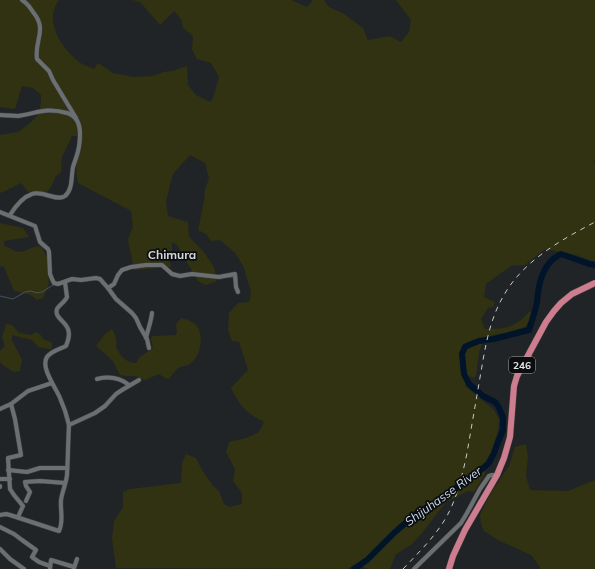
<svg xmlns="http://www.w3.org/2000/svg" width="595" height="569" font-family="Mulish,sans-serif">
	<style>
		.green { fill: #303211 }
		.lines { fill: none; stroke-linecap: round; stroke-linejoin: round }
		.stream { stroke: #445261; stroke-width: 1 }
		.river { stroke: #011429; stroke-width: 6 }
		.minor-casing { stroke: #3f4142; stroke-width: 5 }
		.highway-casing { stroke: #3f4142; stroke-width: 7 }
		.minor { stroke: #6c6f72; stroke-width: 4 }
		.highway { stroke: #ce7d8e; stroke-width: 6 }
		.rail { stroke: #c8cacb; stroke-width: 1; stroke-dasharray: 5 5; stroke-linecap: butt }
		.labels { text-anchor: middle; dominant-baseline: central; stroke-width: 3.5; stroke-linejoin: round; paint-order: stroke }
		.shield { fill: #0c0d0e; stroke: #a2a4a4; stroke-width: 1 }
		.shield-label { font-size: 10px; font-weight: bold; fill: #e2e4e5 }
		.neighbourhood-label { font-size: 12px; font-weight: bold; fill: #d5d9dc; stroke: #0c0d0e }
		.water-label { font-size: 12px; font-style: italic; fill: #ccddf0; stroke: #0c0d0e }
	</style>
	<rect width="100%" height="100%" fill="#212426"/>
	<g class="green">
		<path d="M0,0H59C42,22 64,51 82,64C86,66 90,67 94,69L98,63L113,73L133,77L153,76L163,72L172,71L187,66L188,85L196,95L210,102L213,98L219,77L211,63L197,59L192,49L193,36L183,28L181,19L174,11L160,25L140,2L132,0H291L307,7L313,0H324L329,7L344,14L363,28L368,40L390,36L401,42L409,32L411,20L396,0H595V158L594,161L595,163V262L576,255L545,249L525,265L511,266L486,284L484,297L495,302L493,307L488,308L481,319L485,329C505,329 515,328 529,312H532L529,321L525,327L505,333L484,337L479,353L476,376L474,378L468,376L465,386L494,410L499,419L498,431L491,453L486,460L485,474L474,492L468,491L446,502L423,532L411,545L396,554L390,569H368L355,564L347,569L116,568L112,538L114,521L123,507V492L130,489L181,483L182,463L186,454L196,458L202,470L213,486L219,491L224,504L230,507L242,504V493L233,481L235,469L226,452L229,442L246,438L259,432L264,422C245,412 241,407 231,388L248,370L239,342L232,341L228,330L229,313L238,303L249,302L251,292L244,268L236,254L220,240L211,241L206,234L198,230L204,201L205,189L209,179L205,163L190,155L173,174L170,185L166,202L168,216L188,222L189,237L203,251L214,267L217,281L206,285L198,281L177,245L172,242V254L169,258L171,267L134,270L132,258L129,247L128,239L133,227L131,211L78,183C74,166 78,153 80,136H72L62,157L61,172L56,176L51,187L46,192L36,191L28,192L21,183L5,191L0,193V135L18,132L30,123L38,115L41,104V95L33,88L22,86L15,109L0,107Z"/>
		<polygon points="0,223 23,228 29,237 4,241 4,246 12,249 14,251 22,252 34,247 41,246 47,257 49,284 43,298 37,300 31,295 14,291 4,267 0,266"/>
		<path d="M181,318C185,319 192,321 195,324C205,333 201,356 191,363C188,366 181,366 177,369C174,372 171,376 169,379L165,378L159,374L145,380L135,376H125L120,375L113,361L96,346L106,333L112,329C116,335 117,340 116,347C121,356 124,362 136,363L140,357L153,348L151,339L152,336L176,335L177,332L176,324Z"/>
		<polygon points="6,324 12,325 19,333 31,335 36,332 40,334 43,339 52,343 52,349 48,349 38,347 32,340 12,335 12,340 22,360 20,371 14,372 4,366 0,362 0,351 5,346 2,337"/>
		<polygon points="526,444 528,457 526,476 530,490 568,491 595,480 595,569 539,569 540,567 531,555 498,540 484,531 481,524 480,515 492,491 509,466 515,447"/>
	</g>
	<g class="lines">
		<polyline class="stream" points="0,296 13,299 25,292 31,291 37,293 42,292 53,285"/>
		<path class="river" d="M354,569L367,560L394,533L418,512L445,498L458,486L475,475L489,463L494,453L498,442L503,430V417L498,406L495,402L483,396L469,384L464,374L462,354L465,347L469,345L479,341L494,339L529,330C532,321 535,312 537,302C538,299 537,296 538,293C540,277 546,261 561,254L589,264L595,265"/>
		<defs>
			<g id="minor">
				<path d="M22,0C27,3 30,7 33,12C48,30 34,40 37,59L49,71L53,80L76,118"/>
				<path d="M0,115C6,115 13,116 18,116C38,113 46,107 67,113C77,116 80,124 80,134C80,143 79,150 76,158C75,161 74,164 73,167C71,177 73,189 65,196C57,202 42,190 32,194C23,197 15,207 10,215"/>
				<polyline points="0,212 35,226 40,242 48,249 49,252 50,274 52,279 54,283 58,284 72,279 81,280 96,278 100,279 108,288 116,299 132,313 136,318 140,327 147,339 149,348"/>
				<polyline points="108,288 114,284 118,275 122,270 131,267 146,265 162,265 172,274 180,276 192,274 219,277 235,274 236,287 238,292"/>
				<path d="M146,338C148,329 151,322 152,313"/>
				<path d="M97,379C109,376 119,377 129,385"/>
				<polyline points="11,404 15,419 21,455 8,458 10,489 14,495 23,506 18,517"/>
				<polyline points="0,409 11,404 28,391 52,383"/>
				<polyline points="69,425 95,413 105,406 116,394 122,390 139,380"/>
				<polyline points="8,470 27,472 40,468 67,468"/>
				<polyline points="0,479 10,479"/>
				<polyline points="0,486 0,487"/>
				<polyline points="26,501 30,492 26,486 25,482 40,481 65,483"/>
				<path d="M0,515L6,514L10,515L59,531C64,521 60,510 61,500C62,492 66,484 67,475C68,459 68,442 69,425C67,416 64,407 60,398C56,388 40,367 47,357C51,351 60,349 66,346C77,321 53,322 57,309C59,305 65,302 67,297L65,282"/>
				<polyline points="0,527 14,534 22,540 36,550 32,557 39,562 50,566"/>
				<polyline points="0,549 10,559 24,569"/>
				<polyline points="74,568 77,559"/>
				<polyline points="50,569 51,560 74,567"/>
				<polyline points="414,569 461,523 467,513 480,489 489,476 492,475 497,475"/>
			</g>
			<polyline id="highway" points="449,569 453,556 465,530 497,475 504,458 510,437 514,386 517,376 546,322 554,311 561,303 572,294 595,283"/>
		</defs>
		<use href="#minor" class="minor-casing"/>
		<use href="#highway" class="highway-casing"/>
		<use href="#minor" class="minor"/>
		<use href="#highway" class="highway"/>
		<path class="rail" d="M403,569C421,550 440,532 451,508C459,490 463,472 467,453C472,424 477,395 482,366C487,337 492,312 509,287C530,257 563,239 595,222"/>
	</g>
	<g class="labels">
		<rect class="shield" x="509" y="357" width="26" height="16" rx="3"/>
		<g class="shield-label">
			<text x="522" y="365">246</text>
		</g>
		<g class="neighbourhood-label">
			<text x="172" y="254">Chimura</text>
		</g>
		<g class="water-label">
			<text transform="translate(443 496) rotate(-36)">Shijuhasse River</text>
		</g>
	</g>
</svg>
